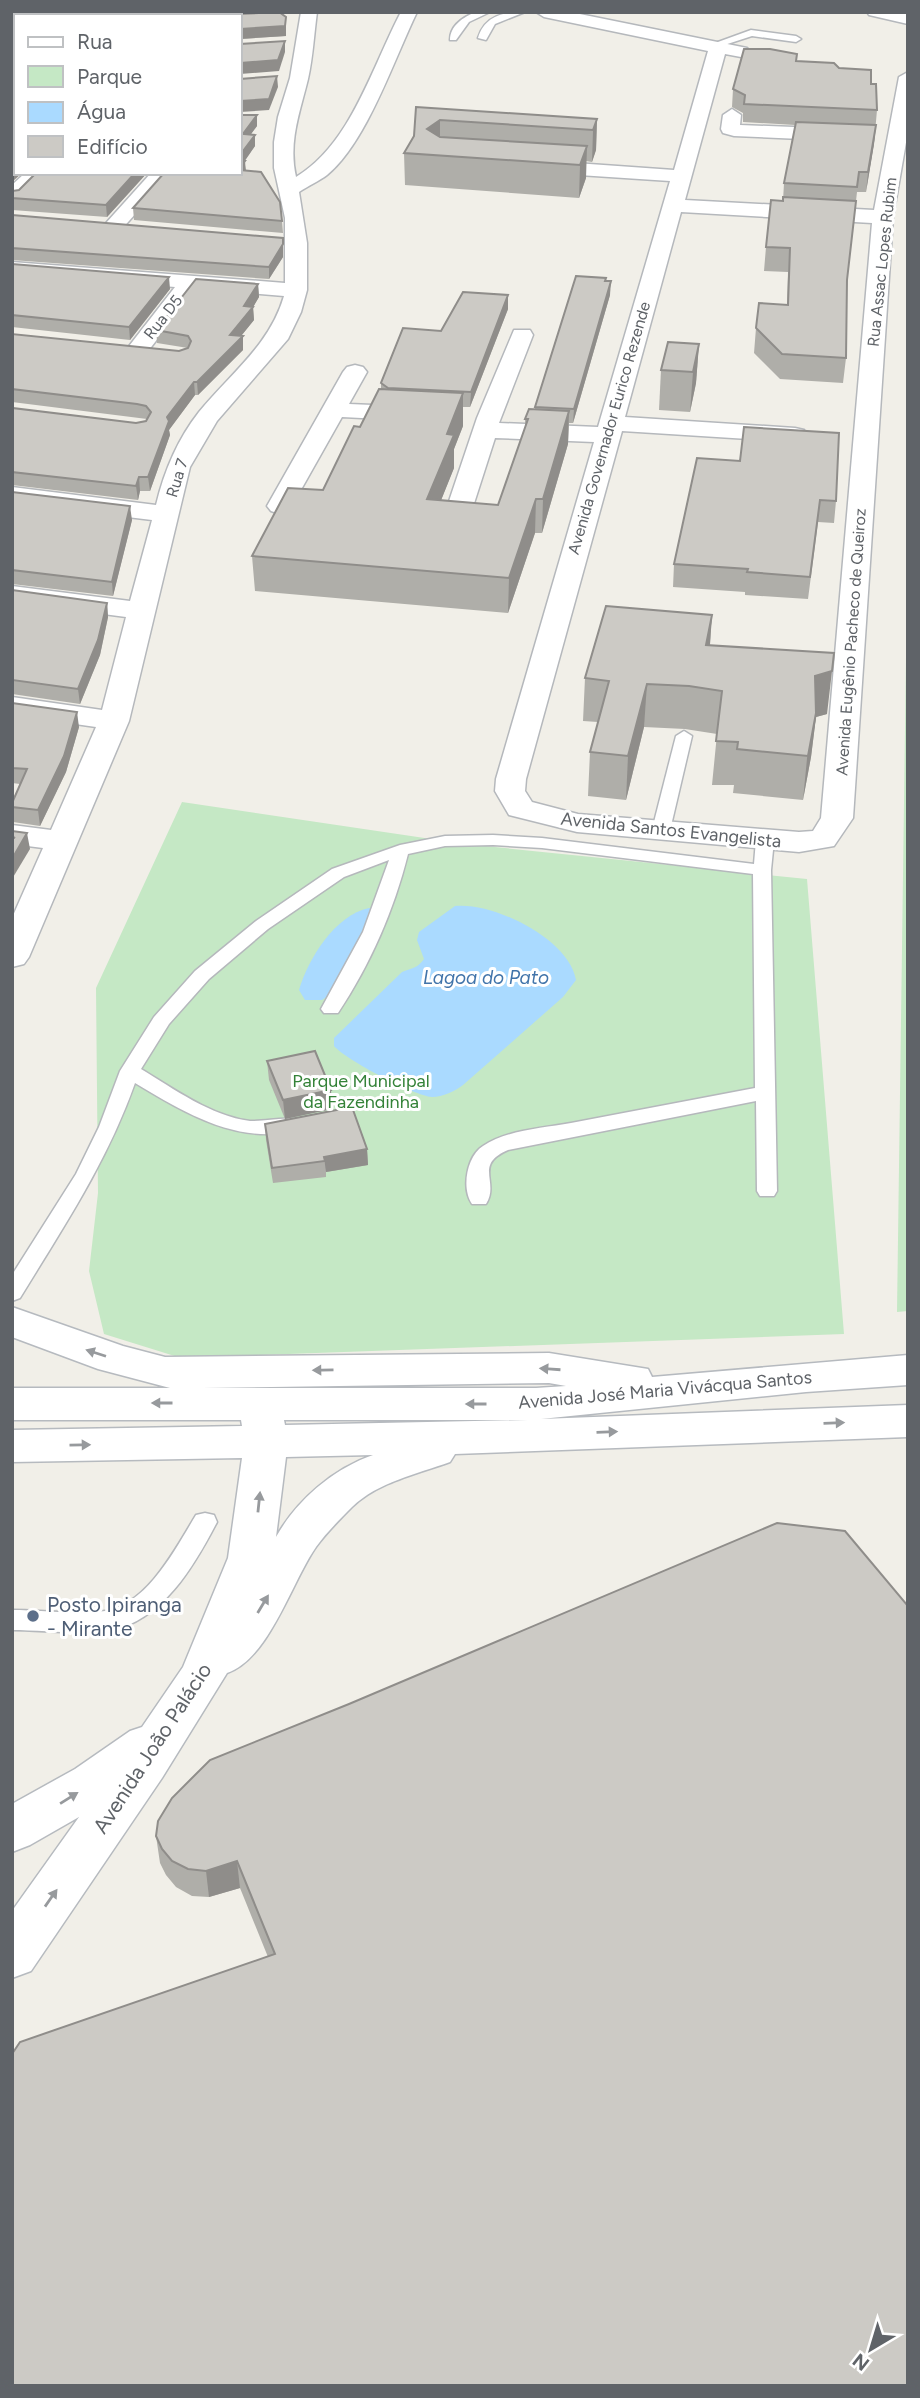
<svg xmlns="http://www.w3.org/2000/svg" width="920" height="2398" font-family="Figtree,sans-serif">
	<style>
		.green { fill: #c5e8c5 }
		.water { fill: #aadaff }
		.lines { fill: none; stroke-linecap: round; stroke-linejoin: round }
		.lane-casing { stroke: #b5b8bc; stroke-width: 3 }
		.street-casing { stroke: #b5b8bc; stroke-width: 3 }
		.secondary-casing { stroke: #b6babf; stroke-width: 3 }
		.lane { fill: #fff; fill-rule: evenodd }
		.street { fill: #fff; fill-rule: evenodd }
		.secondary { fill: #fff; fill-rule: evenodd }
		.wall { fill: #afaea9 }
		.shaded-wall { fill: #8f8d8a }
		.building { fill: #cccac5; stroke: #8f8d8a; stroke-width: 2 }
		.oneway { fill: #979a9d }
		.service-dot { fill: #5c6f8a; stroke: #fff; stroke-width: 2.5 }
		.labels { text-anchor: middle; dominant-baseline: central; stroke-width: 6; stroke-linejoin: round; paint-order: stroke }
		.far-street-label { font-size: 16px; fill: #5f6368; stroke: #fff }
		.street-label { font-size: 18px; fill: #5f6368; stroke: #fff }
		.park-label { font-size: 18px; fill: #348238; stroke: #fff }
		.water-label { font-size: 19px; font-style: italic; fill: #4174aa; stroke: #fff }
		.near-service-label { font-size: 21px; fill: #4e5e75; stroke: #fff; text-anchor: start }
		.near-street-label { font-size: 21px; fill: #5f6368; stroke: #fff }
	</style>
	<rect width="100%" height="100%" fill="#f1efe8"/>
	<g class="green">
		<polygon points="908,511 908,1311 897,1312"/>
		<polygon points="182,802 465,844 807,879 844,1334 181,1358 104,1334 89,1271 98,1193 96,988"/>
	</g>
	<g class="water">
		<path d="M455,906C494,902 569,939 576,980L563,997L463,1085C455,1091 443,1097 432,1097C415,1096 346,1060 334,1046V1038L402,972C411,968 417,969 424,959L417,940L419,932Z"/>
		<path d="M369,908L377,910L328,996L322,1000H305L299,990C308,959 335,915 369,908Z"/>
	</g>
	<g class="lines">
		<defs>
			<g id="lane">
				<path d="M476,12H490L469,22L456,40H450C450,26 463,17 476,12Z"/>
				<path d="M525,12L495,24L486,40L478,38C485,15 505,12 525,12Z"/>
				<polygon points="751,30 796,36 801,39 796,42 752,36 712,49 707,46"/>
				<polygon points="684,731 692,736 670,830 661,835 655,834 652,830 676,736"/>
				<path d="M493,835L542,838L754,864L756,840L765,835L771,836L774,840L771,870L777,1191L774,1196H760L757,1191L756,1101L508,1150C473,1165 500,1182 486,1204H472C461,1188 467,1156 483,1146C507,1130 543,1128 571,1123C632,1111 694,1100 755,1088L753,874L542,848L493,845L445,846L408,854C394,910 370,965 338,1013H324L321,1009L363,932L389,860L344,877L268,929L209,979L169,1024L141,1069C174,1089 211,1116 250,1121C266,1122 284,1116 299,1120L302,1125L299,1130C239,1146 185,1113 135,1083C106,1164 64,1226 20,1298L12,1301V1275L76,1174L99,1127L120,1071L154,1017L195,971L256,921L332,869L400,845L445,836Z"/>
				<path d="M205,1513L214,1515L217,1522C194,1566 163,1620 110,1631C86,1635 39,1630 12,1630V1610C41,1610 77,1615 105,1611C147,1605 176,1548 196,1515Z"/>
			</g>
			<g id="street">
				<path d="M301,12H317C314,34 313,57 308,79C300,112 288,142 296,177C351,144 372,67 401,12H417C394,59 367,142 327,175C319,181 308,186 299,192L307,243V290L301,312L288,339L217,421L190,467L129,721L29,957L24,964L12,967V918L43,848L12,844V825L51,830L96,727L12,715V697L102,710L126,617L12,602V586L130,601L152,520L12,503V487L156,505C164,472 177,440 199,412C230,374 270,345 284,296L196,289L145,355H129L126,350L175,287L12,274V262L285,283V218L274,168V142L278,117L290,78Z"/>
				<path d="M536,12H570L747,48L750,52L741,57L725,54L685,200L874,210L899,77L908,72V131L893,217L853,818L834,846L799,852L577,832L509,815L495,791L496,779L594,442L495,438L469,519L465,524L456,527L447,524L443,519L477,418L514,330H530L533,335L499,423L598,427L670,181L533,172L523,166L533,160L674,170L708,51L544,17ZM681,212L872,223L821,818L813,831L799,832L578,814L532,802L525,791L526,779L622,431L795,442L804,440L807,435L804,430L795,428L625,417Z"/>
				<polygon points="867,12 908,14 908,24 869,15"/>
				<polygon points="732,109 741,115 740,125 845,129 854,135 845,141 734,136 723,133 721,129 723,115"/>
				<polygon points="25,173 46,173 19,200 12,202 12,185"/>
				<polygon points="151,173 172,173 120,231 106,231 103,227 106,223"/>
				<polygon points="355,365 363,367 367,372 349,404 420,407 428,409 432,414 428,419 420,421 342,417 289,511 280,514 271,511 267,506 343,372 347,367"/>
			</g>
			<path id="secondary" d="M12,1307L123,1346L165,1357L549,1353L648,1369L652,1377L908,1355V1385L806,1392L541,1419L908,1405V1437L455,1454L450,1462C417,1474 378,1482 352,1507C340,1519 326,1533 316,1547C292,1581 269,1659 227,1673L162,1778L31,1971L12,1978V1911L79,1817L30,1845L12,1852V1804L75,1769L130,1731L142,1727L183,1667L228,1558L242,1458L12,1462V1430L242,1426L241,1420H12V1388H170L98,1369L12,1337ZM549,1383L566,1386L536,1388H202ZM284,1420H528L285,1425ZM373,1455C333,1469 297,1500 276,1537L286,1457Z"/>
		</defs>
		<use href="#lane" class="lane-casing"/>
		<use href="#street" class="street-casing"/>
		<use href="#secondary" class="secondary-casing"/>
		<use href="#lane" class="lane"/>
		<use href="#street" class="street"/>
		<use href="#secondary" class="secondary"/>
	</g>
	<g class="wall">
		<polygon points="12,12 240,14 286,27 286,36 240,39 240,16 16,16 16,24 12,24"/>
		<rect x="12" y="27" width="4" height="28"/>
		<rect x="12" y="58" width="4" height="32"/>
		<polygon points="796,61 839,68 871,84 877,110 874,144 866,192 857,192 847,281 846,358 843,383 780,379 754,353 756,328 787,305 788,272 764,271 766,247 783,201 784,183 795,125 743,122 743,113 732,107 733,89"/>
		<polygon points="416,107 597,119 596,150 592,162 586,161 586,178 579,198 405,185 404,153 414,136"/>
		<polygon points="257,115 257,126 251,134 255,135 255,146 244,161 246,171 282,221 283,233 134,220 133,208"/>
		<polygon points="36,173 147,173 107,217 12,210 12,191 19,190"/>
		<polygon points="12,215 283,257 269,279 12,260"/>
		<polygon points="12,264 170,289 130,340 12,327"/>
		<polygon points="605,281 610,295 573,423 569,423 568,444 542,533 535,533 508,613 255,591 252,556 323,490 381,389 381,383 441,331 508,295 508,309 470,407 463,407 463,426 454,449 454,468 441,500 498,505 525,427 525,419 535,409 535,407"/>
		<polygon points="258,284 259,297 253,307 254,320 241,336 243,350 198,395 195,395 169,430 170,435 150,491 140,491 138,500 12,485 12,408 136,423 146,421 147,419 12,402 12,334 179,351 188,348 157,343 156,330"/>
		<polygon points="699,344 696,383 690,412 659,410 661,370"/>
		<polygon points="697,458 836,501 834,523 818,522 808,599 745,595 745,592 673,587 674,564"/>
		<polygon points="12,492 132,520 113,596 12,584"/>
		<polygon points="12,590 107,603 108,617 100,655 80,704 12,694"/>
		<polygon points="712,615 710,645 827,714 816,717 811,757 803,800 733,793 734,785 712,785 717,734 685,729 644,727 626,800 588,796 590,752 598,722 583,721 585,678"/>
		<polygon points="12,703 79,727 66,772 40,826 13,822 12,803 20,784 12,783"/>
		<polygon points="267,1061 332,1109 285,1119 269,1080"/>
		<polygon points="265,1124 367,1149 368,1165 326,1172 326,1177 273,1183 266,1140"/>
		<polygon points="908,1606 908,2386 268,1957 240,1888 209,1897 192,1896 176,1887 166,1875 160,1863 156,1836"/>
	</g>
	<g class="shaded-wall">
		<polygon points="286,17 286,36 240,39 240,29"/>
		<polygon points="285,41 285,52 279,71 240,74 240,63"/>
		<polygon points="277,76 278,87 269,110 240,112 240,101"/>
		<polygon points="12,115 16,115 16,126 12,127"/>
		<polygon points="257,115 257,126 243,145 243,134"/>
		<polygon points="597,119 596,150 592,162 593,130"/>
		<polygon points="440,120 440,151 427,129"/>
		<polygon points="876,125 874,144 866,192 868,172"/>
		<polygon points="255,135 255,146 240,168 240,155"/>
		<polygon points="587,146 586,178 579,198 580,165"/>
		<polygon points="245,161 246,173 240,173 240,168"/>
		<polygon points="16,166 16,173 22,173 12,182 12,169"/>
		<polygon points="135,173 147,173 107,217 106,205"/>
		<polygon points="283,238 283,257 269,279 269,267"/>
		<polygon points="169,277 170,289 130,340 129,327"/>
		<polygon points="611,281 610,295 573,423 574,409"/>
		<polygon points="258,284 259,297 252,309 253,307 254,320 233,346 243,336 243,350 198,395 197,382"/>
		<polygon points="508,295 508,309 470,407 471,392"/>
		<polygon points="699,344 696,383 690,412 693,372"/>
		<polygon points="194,382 195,395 169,430 170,435 150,491 148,477 167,417"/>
		<polygon points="463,393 463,426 454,449 454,468 428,533 427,499 447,434"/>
		<polygon points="569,411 568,444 542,533 543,499"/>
		<polygon points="139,477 140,491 138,500 136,486"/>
		<polygon points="536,499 535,533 508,613 509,578"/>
		<polygon points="130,506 132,520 113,596 112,582"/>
		<polygon points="107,603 108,617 100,655 80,704 78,689"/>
		<polygon points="712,615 709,657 706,645"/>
		<polygon points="832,671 827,714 816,717 811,757 803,800 815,676"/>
		<polygon points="647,684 644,727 626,800 628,756"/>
		<polygon points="77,712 79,727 66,772 40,826 38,810"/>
		<polygon points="27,833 30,849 12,879 12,859"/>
		<polygon points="331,1090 332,1109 285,1119 283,1100"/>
		<polygon points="367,1149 368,1165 326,1172 324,1157"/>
		<polygon points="237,1861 240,1888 209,1897 206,1871"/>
	</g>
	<g class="building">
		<polygon points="12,12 239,12 240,14 279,12 286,17 285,26 240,29 240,16 17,16 17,14 12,14"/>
		<rect x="12" y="27" width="4" height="17"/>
		<polygon points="285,41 278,60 240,63 240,44"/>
		<polygon points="744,49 770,49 797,54 796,61 834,63 839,68 871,70 871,84 876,84 877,110 744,104 745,95 733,89"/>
		<rect x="12" y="58" width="4" height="21"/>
		<polygon points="277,76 269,99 240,101 240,79"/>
		<rect x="12" y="93" width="4" height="22"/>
		<polygon points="416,107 597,119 593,130 440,120 427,129 440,137 587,146 580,165 404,153 414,136"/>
		<polygon points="240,115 257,115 243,134 255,135 240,155"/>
		<polygon points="796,122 876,125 868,172 859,172 857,187 784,183"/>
		<polygon points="16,130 16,166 12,169 12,131"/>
		<polygon points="240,161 245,161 240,168"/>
		<polygon points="240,170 261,172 280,202 282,221 133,208 164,173 240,173"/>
		<polygon points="36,173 135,173 106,205 12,198 12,191 19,190"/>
		<polygon points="783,197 856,201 847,280 846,358 782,354 756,328 759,303 788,305 790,248 766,247 771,200 783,201"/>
		<polygon points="12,215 283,238 283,244 269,267 12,248"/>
		<polygon points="12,264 169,277 129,327 12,315"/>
		<polygon points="576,276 606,278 605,281 611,281 574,409 535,407"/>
		<polygon points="196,279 258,284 244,306 253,307 230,335 243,336 197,382 194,382 167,417 169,421 148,477 139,477 136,486 12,472 12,408 136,423 146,421 151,412 146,406 137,404 12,389 12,334 179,351 188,348 191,341 188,336 156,330"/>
		<polygon points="463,292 508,295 471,392 388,388 381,383 403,328 441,331"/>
		<polygon points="668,342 699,344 693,372 661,370"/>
		<polygon points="379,389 463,393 447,434 454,435 427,499 498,505 528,419 525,419 529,409 569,411 543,499 536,499 509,578 252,556 288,488 323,490 354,426 360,427"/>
		<polygon points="744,427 839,433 836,501 820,500 810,577 747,572 748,569 674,564 697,458 740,461"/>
		<polygon points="12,492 130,506 112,582 12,570"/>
		<polygon points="12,590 107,603 98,640 78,689 12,680"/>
		<polygon points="606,606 712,615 706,645 834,653 832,671 815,676 816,713 808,756 737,749 738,742 716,741 722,691 689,686 647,684 628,756 590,752 609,681 585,678"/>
		<polygon points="12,703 77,712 64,756 38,810 12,807 12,803 27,769 12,768"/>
		<polygon points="12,831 27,833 12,859 12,837 15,838 12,836"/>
		<polygon points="315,1051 331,1090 283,1100 267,1061"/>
		<polygon points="352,1107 367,1149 324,1157 325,1161 272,1168 265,1124"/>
		<polygon points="777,1523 845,1531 908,1606 908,2386 12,2386 12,2054 20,2042 275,1954 237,1861 206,1871 188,1869 172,1861 162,1849 156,1836 158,1821 172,1798 210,1760 349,1704"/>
	</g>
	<defs><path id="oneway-solid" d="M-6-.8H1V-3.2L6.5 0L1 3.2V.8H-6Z" transform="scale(1.75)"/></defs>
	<g class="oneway">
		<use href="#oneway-solid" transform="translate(96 1353) rotate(-162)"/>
		<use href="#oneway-solid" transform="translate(550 1369) rotate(-176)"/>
		<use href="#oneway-solid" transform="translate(323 1370) rotate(179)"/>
		<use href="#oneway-solid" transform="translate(162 1403) rotate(180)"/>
		<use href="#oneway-solid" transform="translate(476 1404) rotate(-180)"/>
		<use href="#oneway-solid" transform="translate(834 1423) rotate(-2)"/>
		<use href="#oneway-solid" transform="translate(607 1432) rotate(-2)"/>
		<use href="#oneway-solid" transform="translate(80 1445) rotate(-1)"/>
		<use href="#oneway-solid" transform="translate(259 1502) rotate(-84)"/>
		<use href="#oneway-solid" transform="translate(263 1604) rotate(-59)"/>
		<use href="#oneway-solid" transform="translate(69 1798) rotate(-32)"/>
		<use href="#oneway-solid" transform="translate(51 1898) rotate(-55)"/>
	</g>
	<circle class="service-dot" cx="33" cy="1616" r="7"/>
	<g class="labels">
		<g class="far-street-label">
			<text transform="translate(882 262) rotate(-84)">Rua Assac Lopes Rubim</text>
			<text transform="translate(163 317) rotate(-52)">Rua D5</text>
			<text transform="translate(609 428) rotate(-74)">Avenida Governador Eurico Rezende</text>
			<text transform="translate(177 478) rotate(-73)">Rua 7</text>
			<text transform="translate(851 642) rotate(-86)">Avenida Eugênio Pacheco de Queiroz</text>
		</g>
		<g class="street-label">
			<text transform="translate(671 830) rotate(6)">Avenida Santos Evangelista</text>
			<text transform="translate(665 1390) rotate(-5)">Avenida José Maria Vivácqua Santos</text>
		</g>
		<g class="park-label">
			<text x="361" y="1081">Parque Municipal<tspan x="361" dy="21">da Fazendinha</tspan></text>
		</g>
		<g class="water-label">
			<text x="486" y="977">Lagoa do Pato</text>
		</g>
		<g class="near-service-label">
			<text x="47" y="1604">Posto Ipiranga<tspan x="47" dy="24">- Mirante</tspan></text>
		</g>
		<g class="near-street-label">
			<text transform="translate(152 1748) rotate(-57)">Avenida João Palácio</text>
		</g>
	</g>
	<rect width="920" height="2398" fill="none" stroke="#5f6368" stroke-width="28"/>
	<rect x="14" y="14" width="228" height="161" fill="#ffffff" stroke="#bfc1c3" stroke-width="2"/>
	<rect x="28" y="37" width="35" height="10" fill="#ffffff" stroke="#bfc1c3" stroke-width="2"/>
	<text x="77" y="49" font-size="21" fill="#5f6368">Rua</text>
	<rect x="28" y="66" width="35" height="21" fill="#c5e8c5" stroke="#bfc1c3" stroke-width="2"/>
	<text x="77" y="84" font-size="21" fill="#5f6368">Parque</text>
	<rect x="28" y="102" width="35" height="21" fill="#aadaff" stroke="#bfc1c3" stroke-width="2"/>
	<text x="77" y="119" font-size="21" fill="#5f6368">Água</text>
	<rect x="28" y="136" width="35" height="21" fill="#cccac5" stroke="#bfc1c3" stroke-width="2"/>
	<text x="77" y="154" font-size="21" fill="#5f6368">Edifício</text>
	<g transform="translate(871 2349) rotate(218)" stroke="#ffffff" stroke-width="5" paint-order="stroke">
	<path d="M0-5L12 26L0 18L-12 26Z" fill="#5f6368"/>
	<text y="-10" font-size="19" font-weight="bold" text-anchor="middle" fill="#5f6368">N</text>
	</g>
</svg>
